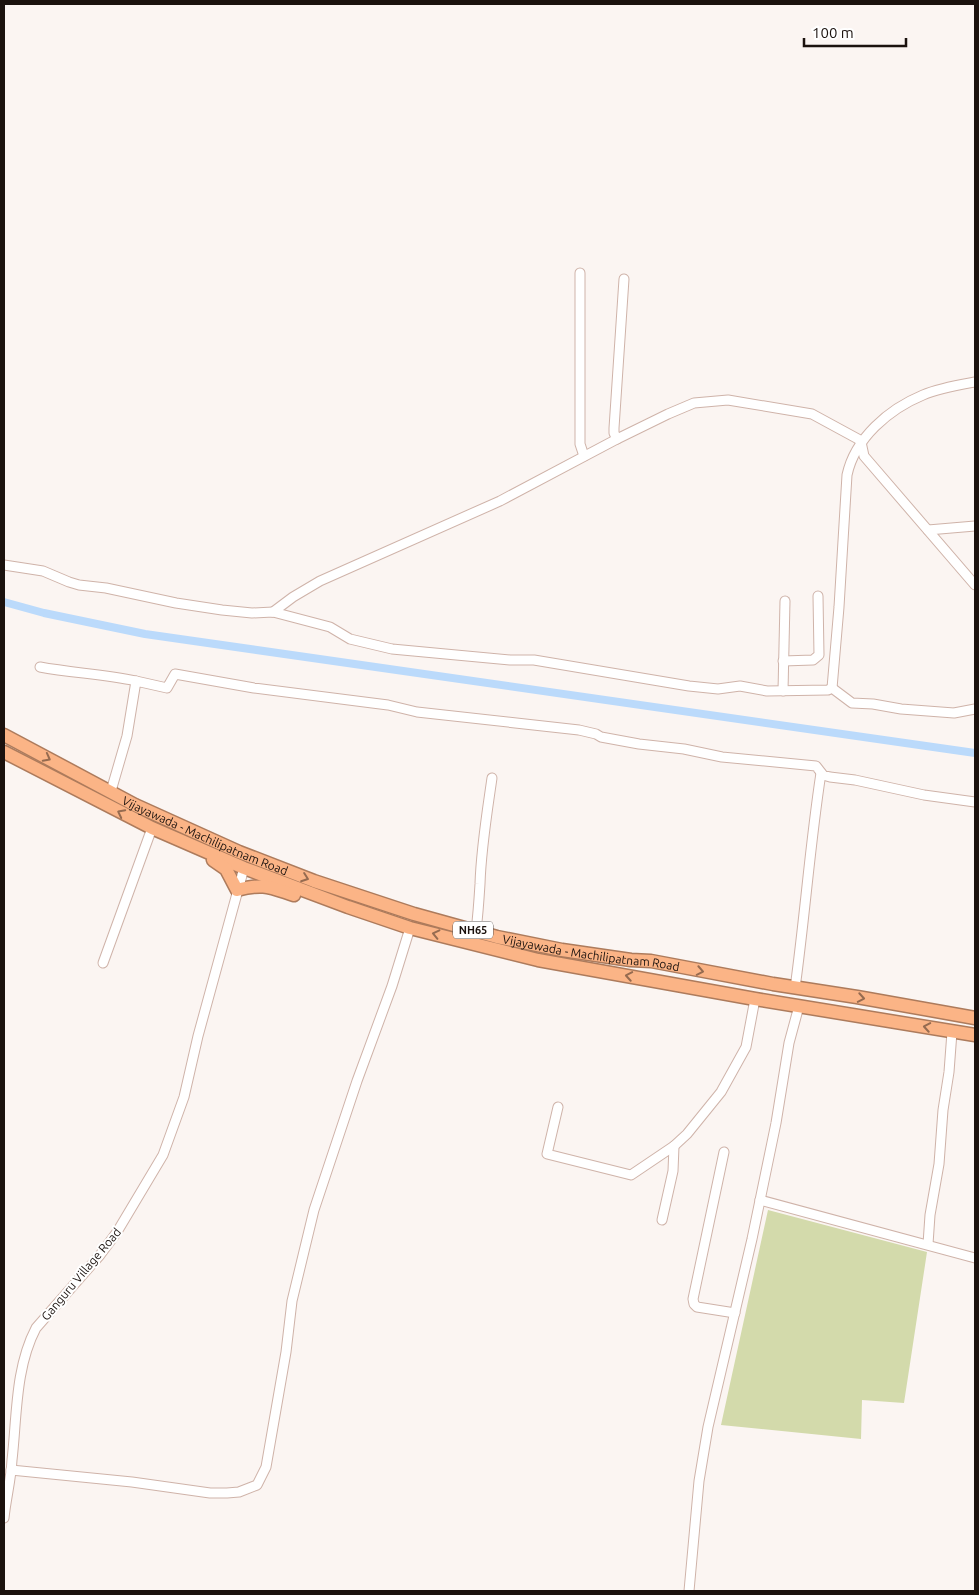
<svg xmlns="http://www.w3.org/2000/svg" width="979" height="1595" font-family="Ubuntu,sans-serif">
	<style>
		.green { fill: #d3daab }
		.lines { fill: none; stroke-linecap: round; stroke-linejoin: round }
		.canal { stroke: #bbdafb; stroke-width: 8 }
		.minor-casing { stroke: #cfb3a9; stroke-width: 11 }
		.highway-casing { stroke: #ad7b5c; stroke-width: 15 }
		.minor { stroke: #fff; stroke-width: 9 }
		.highway { stroke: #fbb486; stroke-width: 12 }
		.oneway { stroke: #966b50 }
		.labels { text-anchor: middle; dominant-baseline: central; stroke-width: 4; stroke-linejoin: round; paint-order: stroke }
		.shield { fill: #fff; stroke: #5f5956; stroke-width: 1 }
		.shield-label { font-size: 11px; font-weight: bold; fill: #1b120e }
		.street-label { font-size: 12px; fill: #1b120e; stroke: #fff }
	</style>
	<rect width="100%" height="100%" fill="#fbf5f2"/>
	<polygon class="green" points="768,1210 927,1252 904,1403 862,1400 861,1439 721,1425"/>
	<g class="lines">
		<polyline class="canal" points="4,602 44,613 145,634 975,753"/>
		<defs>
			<g id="minor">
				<polyline points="580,273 580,444 584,456"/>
				<polyline points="617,439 614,433 614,428 624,279"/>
				<polyline points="928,530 975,526"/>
				<polyline points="4,565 43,571 69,582 79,585 106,588 176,603 222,610 252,613 273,612 330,627 350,639 392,649 510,660 534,660 689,686 718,689 740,686 767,691 828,690 832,688 852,703 873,704 901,709 954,713 975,709"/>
				<polyline points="273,612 293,597 320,581 500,501 617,439 668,414 694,403 728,400 812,414 858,439 861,442 864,456 975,585"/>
				<polyline points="783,661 813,660 819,655 818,596"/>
				<path d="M40,667C72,673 104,674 136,681"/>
				<path d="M832,688L839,607L847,475C855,438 889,409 923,395C939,388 958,385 975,382"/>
				<polyline points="783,691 785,601"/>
				<polyline points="111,791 127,736 136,681 167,688 175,674 254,688 388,705 417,712 579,730 596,734 601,737 639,744 684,749 722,757 816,766 823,775 830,777 855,780 924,795 975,802"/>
				<path d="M476,931C478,915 479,900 480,884C481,849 487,813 492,778"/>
				<polyline points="103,963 152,828"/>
				<path d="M795,988C805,916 810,844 821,773"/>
				<polyline points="558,1107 547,1154 631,1175 674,1146 687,1134 721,1092 746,1047 755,999"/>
				<polyline points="724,1152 693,1299 694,1304 697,1307 735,1313"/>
				<polyline points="760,1200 975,1258"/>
				<polyline points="662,1220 673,1171 674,1146"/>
				<polyline points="928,1244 930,1215 939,1164 943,1110 949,1072 952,1032"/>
				<polyline points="11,1470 132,1482 210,1493 227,1493 239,1492 257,1485 266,1467 286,1352 292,1301 314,1210 357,1081 392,986 410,928"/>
				<path d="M4,1518C6,1498 11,1480 12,1460C17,1417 15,1368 36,1328L100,1255L117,1232L163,1155L184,1097L198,1036L244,868"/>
				<polyline points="689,1591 699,1481 708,1427 752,1239 776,1123 789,1043 799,1006"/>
			</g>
			<g id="highway">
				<path id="s1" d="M4,735L135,805L239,852L314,881L414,914L497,937L562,950L631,960L651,961L773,984L857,997L975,1018"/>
				<polyline points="4,752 152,828 244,868 348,907 410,928 538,960 755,999 975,1035"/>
				<path d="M213,860L226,869L237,890C264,883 269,887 294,895"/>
			</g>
		</defs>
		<use href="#minor" class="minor-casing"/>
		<use href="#highway" class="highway-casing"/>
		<use href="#minor" class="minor"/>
		<use href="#highway" class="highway"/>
	</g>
	<defs><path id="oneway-chevron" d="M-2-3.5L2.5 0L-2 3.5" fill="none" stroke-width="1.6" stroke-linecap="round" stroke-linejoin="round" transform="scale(1.25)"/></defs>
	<g class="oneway">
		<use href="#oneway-chevron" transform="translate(47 758) rotate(28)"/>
		<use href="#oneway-chevron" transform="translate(121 813) rotate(-153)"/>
		<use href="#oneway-chevron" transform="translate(305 878) rotate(20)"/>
		<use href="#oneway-chevron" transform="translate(436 934) rotate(-167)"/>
		<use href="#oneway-chevron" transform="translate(700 971) rotate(11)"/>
		<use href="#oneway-chevron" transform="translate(629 976) rotate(-170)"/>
		<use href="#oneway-chevron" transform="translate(861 998) rotate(10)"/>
		<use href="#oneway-chevron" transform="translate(927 1027) rotate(-170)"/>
	</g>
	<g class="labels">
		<rect class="shield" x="453" y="921.5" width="40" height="17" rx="4"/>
		<g class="shield-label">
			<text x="473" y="930">NH65</text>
		</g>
		<g class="street-label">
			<text stroke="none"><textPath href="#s1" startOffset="225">Vijayawada - Machilipatnam Road</textPath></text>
			<text stroke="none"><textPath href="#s1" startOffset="630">Vijayawada - Machilipatnam Road</textPath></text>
			<text transform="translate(81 1274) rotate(-50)">Ganguru Village Road</text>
		</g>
	</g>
	<rect width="979" height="1595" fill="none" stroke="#1b120e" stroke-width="10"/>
	<path d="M804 38v8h102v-8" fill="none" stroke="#1b120e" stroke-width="2.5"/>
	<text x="812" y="38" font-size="15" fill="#1b120e" stroke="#ffffff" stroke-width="4" paint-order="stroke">100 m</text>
</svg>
